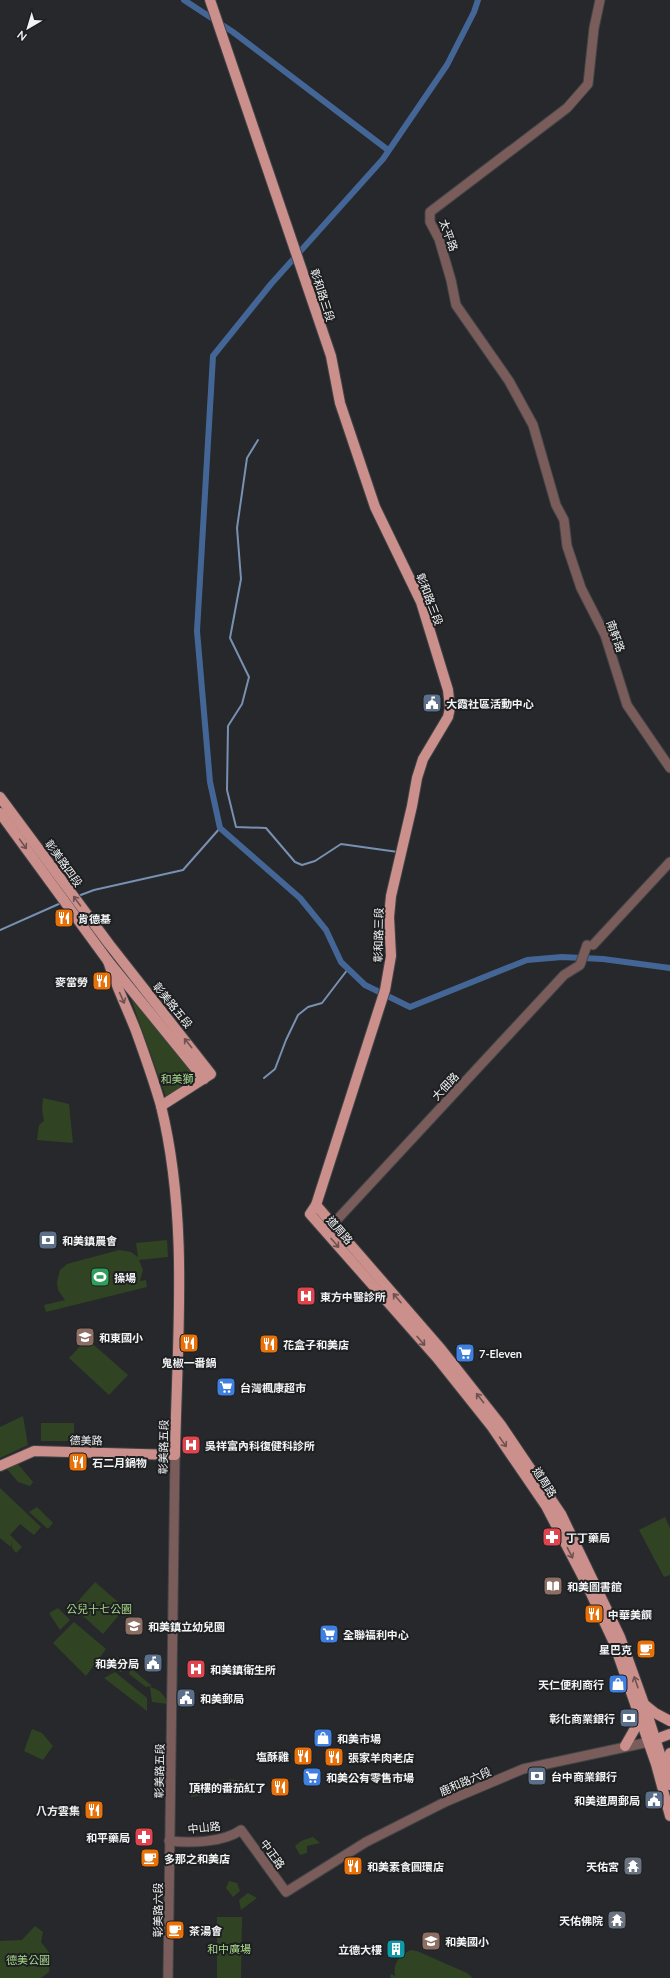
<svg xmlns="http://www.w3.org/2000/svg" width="670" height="1978" font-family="Lato,'Noto Sans TC',sans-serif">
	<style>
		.green { fill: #304423 }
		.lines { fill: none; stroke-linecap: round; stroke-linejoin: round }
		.stream { stroke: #7890b2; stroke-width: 2 }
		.canal { stroke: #446696; stroke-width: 6 }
		.minor-casing { stroke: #424447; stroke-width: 11 }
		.major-casing { stroke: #424447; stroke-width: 12 }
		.minor { stroke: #7a5d5b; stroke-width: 9 }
		.major { stroke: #cc908c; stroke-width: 10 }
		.oneway { stroke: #6c5251 }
		.labels { text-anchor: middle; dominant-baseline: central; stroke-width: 4; stroke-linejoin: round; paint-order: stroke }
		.street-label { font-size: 11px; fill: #f1f3f5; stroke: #1d1f21 }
		.poi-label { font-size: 11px; font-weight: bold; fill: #f1f3f5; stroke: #1d1f21; text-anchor: start }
		.park-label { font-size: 11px; fill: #a6d788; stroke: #1d1f21 }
	</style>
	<rect width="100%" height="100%" fill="#26282b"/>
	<g class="green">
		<polygon points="129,993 203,1084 167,1100"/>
		<polygon points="43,1098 69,1104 73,1143 37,1140 39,1125 44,1121 42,1110"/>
		<polygon points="167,1240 168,1257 139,1260 143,1270 140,1281 146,1280 147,1287 46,1312 44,1305 65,1300 58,1290 57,1282 60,1270 67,1264 119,1250 131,1252 138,1257 136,1243"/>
		<polygon points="87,1339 128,1375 109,1395 69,1358"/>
		<polygon points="23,1416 28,1445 0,1458 0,1427"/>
		<rect x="41" y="1423" width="33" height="18"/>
		<polygon points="17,1463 33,1482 30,1486 18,1482 6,1468"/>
		<polygon points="0,1488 41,1527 34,1535 20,1524 10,1535 22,1547 16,1553 12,1548 12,1540 11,1547 0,1538"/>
		<polygon points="37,1507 53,1523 48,1529 29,1512"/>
		<polygon points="665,1517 670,1528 670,1575 664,1577 639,1530"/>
		<polygon points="95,1582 125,1608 103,1634 73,1607"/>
		<polygon points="58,1608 70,1620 60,1630 49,1613"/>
		<polygon points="74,1622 106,1649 86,1676 53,1643"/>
		<polygon points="117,1657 122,1662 122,1672 111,1670 110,1665"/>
		<polygon points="131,1668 152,1686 146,1687 129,1674"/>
		<polygon points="115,1672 147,1698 147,1711 104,1678"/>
		<path d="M150,1687C160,1690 164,1694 168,1704L152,1702Z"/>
		<polygon points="32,1729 42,1733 53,1746 43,1760 24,1751"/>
		<polygon points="229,1779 247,1782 245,1791 231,1788"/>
		<polygon points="196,1784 205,1785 204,1795 191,1797"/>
		<polygon points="313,1837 320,1843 307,1846 307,1853 300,1855 295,1846 301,1841"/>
		<polygon points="229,1881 237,1883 240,1891 233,1897 226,1888"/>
		<polygon points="248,1893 257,1898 241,1910 239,1900"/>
		<polygon points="217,1917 242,1917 241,1978 217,1978"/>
		<polygon points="35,1926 43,1932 41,1942 51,1955 49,1972 41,1978 0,1978 0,1941 22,1940"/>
		<path d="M411,1950L417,1951L467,1973L473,1978H390L391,1974L395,1976C393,1963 399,1955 411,1950Z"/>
	</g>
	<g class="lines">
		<g class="stream">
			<polyline points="258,440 247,458 237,528 241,579 230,638 249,677 242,704 228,726 227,790 236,827 266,828 295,862 302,865 315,861 341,844 398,852"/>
			<polyline points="78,896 94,890 183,870 220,828"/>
			<polyline points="0,930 61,903"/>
			<polyline points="264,1078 275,1069 286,1040 298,1015 308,1007 322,1003 348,969"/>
		</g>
		<g class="canal">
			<polyline points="184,0 233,32 388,150"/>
			<polyline points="478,0 474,12 447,65 383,159 271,284 213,356 197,631 210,782 220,828 300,898 326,930 341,962 365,985 410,1007 527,960 562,957 603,959 670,968"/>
		</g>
		<defs>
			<g id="minor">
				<polyline points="600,0 594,28 588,84 567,108 430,212 430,222 439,239 451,280 456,305 509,381 533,425 556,505 564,520 567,546 581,588 605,635 627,705 670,768"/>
				<polyline points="593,945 670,862"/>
				<polyline points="310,1214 333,1224 564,975 580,965 587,945"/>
				<path d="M169,1841C190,1843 223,1843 241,1830L286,1892L366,1842L445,1802L523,1769L649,1742"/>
				<polyline points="168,1978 175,1455"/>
			</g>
			<g id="major">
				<polyline points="210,0 331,356 340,403 375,507 421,602 448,690 450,708 448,717 423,759 417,778 412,806 391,896 389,917 391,956 385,990 316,1205 310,1214 437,1358 492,1427 546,1506 587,1585 614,1643 656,1764 670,1816"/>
				<polyline points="0,797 109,944 211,1074 161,1106"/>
				<polyline points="0,813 108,961 204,1079"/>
				<polyline points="316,1205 441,1349 501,1425 561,1514 620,1637 644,1704 670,1785"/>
				<path d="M0,1466L34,1451L175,1455C177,1339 189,1220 161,1106C154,1081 145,1056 136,1031C127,1008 116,986 108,961"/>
				<polyline points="645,1705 655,1713 670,1721"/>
				<polyline points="651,1741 670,1734"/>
				<polyline points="625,1746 637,1725 638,1716"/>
				<polyline points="665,1767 670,1753"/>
			</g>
		</defs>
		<use href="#minor" class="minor-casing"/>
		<use href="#major" class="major-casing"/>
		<use href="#minor" class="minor"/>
		<use href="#major" class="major"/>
	</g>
	<defs><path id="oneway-shaft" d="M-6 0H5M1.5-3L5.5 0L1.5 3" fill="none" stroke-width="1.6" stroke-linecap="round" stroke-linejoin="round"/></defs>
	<g class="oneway">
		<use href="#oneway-shaft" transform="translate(23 844) rotate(54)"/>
		<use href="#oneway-shaft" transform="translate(77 901) rotate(-126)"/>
		<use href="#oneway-shaft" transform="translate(122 998) rotate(66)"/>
		<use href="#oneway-shaft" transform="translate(188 1043) rotate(-129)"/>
		<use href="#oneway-shaft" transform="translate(335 1243) rotate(49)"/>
		<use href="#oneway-shaft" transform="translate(397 1298) rotate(-131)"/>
		<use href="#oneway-shaft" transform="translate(421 1341) rotate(49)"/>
		<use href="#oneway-shaft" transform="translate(480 1398) rotate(-128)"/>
		<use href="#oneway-shaft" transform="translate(503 1442) rotate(55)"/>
		<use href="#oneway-shaft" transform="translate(570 1553) rotate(63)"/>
		<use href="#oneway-shaft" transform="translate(636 1682) rotate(-109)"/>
	</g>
	<defs>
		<symbol id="civic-square" viewBox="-11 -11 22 22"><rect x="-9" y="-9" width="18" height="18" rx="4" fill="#5c6f8a" stroke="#1d1f21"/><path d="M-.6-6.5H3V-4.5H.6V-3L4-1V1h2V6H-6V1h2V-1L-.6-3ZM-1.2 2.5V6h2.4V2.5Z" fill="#fff"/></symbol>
		<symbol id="restaurant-square" viewBox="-11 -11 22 22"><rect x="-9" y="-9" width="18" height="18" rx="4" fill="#e8710a" stroke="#1d1f21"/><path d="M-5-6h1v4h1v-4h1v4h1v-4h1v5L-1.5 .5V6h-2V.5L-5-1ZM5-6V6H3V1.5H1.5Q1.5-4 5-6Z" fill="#fff"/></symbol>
		<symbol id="bank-square" viewBox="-11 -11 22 22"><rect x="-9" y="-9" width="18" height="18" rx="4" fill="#5c6f8a" stroke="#1d1f21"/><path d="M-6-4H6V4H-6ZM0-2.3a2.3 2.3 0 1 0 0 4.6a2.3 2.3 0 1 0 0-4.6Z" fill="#fff"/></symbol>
		<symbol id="stadium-square" viewBox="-11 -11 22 22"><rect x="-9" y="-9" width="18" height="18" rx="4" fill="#2e9e5b" stroke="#1d1f21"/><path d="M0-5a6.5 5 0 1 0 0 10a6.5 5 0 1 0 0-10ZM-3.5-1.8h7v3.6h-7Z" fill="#fff"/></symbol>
		<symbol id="hospital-square" viewBox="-11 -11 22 22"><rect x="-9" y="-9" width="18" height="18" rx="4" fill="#e0444e" stroke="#1d1f21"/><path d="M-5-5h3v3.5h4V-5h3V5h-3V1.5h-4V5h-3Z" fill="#fff"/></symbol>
		<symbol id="school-square" viewBox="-11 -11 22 22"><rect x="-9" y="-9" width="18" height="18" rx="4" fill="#8d6e63" stroke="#1d1f21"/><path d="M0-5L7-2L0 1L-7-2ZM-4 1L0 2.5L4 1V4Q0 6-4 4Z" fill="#fff"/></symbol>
		<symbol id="supermarket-square" viewBox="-11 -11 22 22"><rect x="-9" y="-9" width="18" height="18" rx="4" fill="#3f7fe0" stroke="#1d1f21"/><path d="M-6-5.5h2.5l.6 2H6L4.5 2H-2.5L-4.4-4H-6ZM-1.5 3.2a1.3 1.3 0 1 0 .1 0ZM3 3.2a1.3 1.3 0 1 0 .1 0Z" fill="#fff"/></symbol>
		<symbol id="pharmacy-square" viewBox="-11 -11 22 22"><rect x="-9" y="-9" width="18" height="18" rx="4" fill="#e0444e" stroke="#1d1f21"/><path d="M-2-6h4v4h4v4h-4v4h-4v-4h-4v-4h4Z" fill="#fff"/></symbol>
		<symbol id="library-square" viewBox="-11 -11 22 22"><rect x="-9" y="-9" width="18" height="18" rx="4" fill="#8d6e63" stroke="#1d1f21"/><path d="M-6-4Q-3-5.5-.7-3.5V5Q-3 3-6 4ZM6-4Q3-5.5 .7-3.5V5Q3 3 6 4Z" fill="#fff"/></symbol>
		<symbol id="cafe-square" viewBox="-11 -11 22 22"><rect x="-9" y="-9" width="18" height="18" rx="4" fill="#e8710a" stroke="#1d1f21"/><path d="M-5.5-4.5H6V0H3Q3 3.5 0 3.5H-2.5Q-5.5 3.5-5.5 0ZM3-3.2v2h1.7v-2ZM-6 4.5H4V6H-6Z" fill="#fff"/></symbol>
		<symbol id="shop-square" viewBox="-11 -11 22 22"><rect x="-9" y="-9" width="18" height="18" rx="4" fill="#3f7fe0" stroke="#1d1f21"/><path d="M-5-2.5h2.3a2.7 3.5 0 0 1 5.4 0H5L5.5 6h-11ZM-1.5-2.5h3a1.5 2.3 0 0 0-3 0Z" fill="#fff"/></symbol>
		<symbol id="temple-square" viewBox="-11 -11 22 22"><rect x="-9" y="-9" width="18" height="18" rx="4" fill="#6b7280" stroke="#1d1f21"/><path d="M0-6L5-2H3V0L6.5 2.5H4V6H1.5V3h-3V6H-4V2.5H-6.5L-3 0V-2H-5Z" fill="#fff"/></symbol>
		<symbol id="building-square" viewBox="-11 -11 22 22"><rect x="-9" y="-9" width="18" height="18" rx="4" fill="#0f9aa8" stroke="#1d1f21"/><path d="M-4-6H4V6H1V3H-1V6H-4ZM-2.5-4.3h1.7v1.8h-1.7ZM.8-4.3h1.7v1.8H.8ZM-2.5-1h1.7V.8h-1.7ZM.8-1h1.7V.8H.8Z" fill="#fff"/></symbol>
	</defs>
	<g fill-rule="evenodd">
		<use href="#civic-square" x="421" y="692" width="22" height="22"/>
		<use href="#restaurant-square" x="53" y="907" width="22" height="22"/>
		<use href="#restaurant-square" x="91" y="970" width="22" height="22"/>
		<use href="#bank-square" x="37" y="1229" width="22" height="22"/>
		<use href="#stadium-square" x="89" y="1266" width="22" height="22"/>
		<use href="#hospital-square" x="295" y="1285" width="22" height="22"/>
		<use href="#school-square" x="74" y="1326" width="22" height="22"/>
		<use href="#restaurant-square" x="178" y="1332" width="22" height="22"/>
		<use href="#restaurant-square" x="258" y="1333" width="22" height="22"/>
		<use href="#supermarket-square" x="454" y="1342" width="22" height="22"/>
		<use href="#supermarket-square" x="215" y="1376" width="22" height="22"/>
		<use href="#hospital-square" x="180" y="1434" width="22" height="22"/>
		<use href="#restaurant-square" x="67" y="1451" width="22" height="22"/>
		<use href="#pharmacy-square" x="541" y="1526" width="22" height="22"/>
		<use href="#library-square" x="542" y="1575" width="22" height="22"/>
		<use href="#restaurant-square" x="583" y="1603" width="22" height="22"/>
		<use href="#school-square" x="123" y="1615" width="22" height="22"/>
		<use href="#supermarket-square" x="318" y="1623" width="22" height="22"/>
		<use href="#cafe-square" x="635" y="1638" width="22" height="22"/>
		<use href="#civic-square" x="142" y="1652" width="22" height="22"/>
		<use href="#hospital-square" x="185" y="1658" width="22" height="22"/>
		<use href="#shop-square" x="607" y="1673" width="22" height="22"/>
		<use href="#civic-square" x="175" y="1687" width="22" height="22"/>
		<use href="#bank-square" x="618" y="1707" width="22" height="22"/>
		<use href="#shop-square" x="312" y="1727" width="22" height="22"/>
		<use href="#restaurant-square" x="292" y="1745" width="22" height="22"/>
		<use href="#restaurant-square" x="323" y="1746" width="22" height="22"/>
		<use href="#bank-square" x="526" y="1765" width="22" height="22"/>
		<use href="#supermarket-square" x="301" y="1766" width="22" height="22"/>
		<use href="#restaurant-square" x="269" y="1776" width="22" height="22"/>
		<use href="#civic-square" x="643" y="1789" width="22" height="22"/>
		<use href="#restaurant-square" x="83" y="1799" width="22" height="22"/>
		<use href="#pharmacy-square" x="133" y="1826" width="22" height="22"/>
		<use href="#cafe-square" x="139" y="1847" width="22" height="22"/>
		<use href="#restaurant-square" x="342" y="1855" width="22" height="22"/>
		<use href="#temple-square" x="622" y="1855" width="22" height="22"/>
		<use href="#temple-square" x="606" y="1909" width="22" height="22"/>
		<use href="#cafe-square" x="164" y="1919" width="22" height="22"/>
		<use href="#school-square" x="420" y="1930" width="22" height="22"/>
		<use href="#building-square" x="385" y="1938" width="22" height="22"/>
	</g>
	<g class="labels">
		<g class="street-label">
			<text transform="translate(449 235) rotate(70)">太平路</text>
			<text transform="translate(323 295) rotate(72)">彰和路三段</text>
			<text transform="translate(430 599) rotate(69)">彰和路三段</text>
			<text transform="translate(616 636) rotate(70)">南軒路</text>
			<text transform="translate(64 863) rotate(54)">彰美路四段</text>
			<text transform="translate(378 935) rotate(-89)">彰和路三段</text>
			<text transform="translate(173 1005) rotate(51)">彰美路五段</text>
			<text transform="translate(445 1086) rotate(-47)">大佃路</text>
			<text transform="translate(340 1230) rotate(49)">道周路</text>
			<text transform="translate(86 1440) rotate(1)">德美路</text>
			<text transform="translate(163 1447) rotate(-89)">彰美路五段</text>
			<text transform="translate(545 1482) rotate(57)">道周路</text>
			<text transform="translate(159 1771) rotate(-89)">彰美路五段</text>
			<text transform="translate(465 1781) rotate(-23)">鹿和路六段</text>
			<text transform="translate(204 1827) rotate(-6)">中山路</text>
			<text transform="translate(273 1854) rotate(54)">中正路</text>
			<text transform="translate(157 1910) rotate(-90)">彰美路六段</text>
		</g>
		<g class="poi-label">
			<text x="446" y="703">大霞社區活動中心</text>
			<text x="78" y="918">肯德基</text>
			<text x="88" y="981" text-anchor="end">麥當勞</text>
			<text x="62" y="1240">和美鎮農會</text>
			<text x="114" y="1277">操場</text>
			<text x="320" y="1296">東方中醫診所</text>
			<text x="99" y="1337">和東國小</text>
			<text x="283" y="1344">花盒子和美店</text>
			<text x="479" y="1353">7-Eleven</text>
			<text x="189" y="1362" text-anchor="middle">鬼椒一番鍋</text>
			<text x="240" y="1387">台灣楓康超市</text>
			<text x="205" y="1445">吳祥富內科復健科診所</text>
			<text x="92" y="1462">石二月鍋物</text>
			<text x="566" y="1537">丁丁藥局</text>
			<text x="567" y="1586">和美圖書館</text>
			<text x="608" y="1614">中華美饌</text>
			<text x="148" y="1626">和美鎮立幼兒園</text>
			<text x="343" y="1634">全聯福利中心</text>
			<text x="632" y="1649" text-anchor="end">星巴克</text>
			<text x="139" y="1663" text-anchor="end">和美分局</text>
			<text x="210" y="1669">和美鎮衛生所</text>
			<text x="604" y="1684" text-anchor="end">天仁便利商行</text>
			<text x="200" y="1698">和美郵局</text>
			<text x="615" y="1718" text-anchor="end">彰化商業銀行</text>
			<text x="337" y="1738">和美市場</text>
			<text x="289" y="1756" text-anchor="end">塩酥雞</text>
			<text x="348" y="1757">張家羊肉老店</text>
			<text x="551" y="1776">台中商業銀行</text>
			<text x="326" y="1777">和美公有零售市場</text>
			<text x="266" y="1787" text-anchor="end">頂樓的番茄紅了</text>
			<text x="640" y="1800" text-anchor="end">和美道周郵局</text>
			<text x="80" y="1810" text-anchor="end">八方雲集</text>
			<text x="130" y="1837" text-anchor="end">和平藥局</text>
			<text x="164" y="1858">多那之和美店</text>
			<text x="367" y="1866">和美素食圓環店</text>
			<text x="619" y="1866" text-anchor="end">天佑宮</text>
			<text x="603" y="1920" text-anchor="end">天佑佛院</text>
			<text x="189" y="1930">茶湯會</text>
			<text x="445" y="1941">和美國小</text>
			<text x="382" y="1949" text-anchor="end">立德大樓</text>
		</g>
		<g class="park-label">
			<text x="177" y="1078">和美獅</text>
			<text x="99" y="1608">公兒十七公園</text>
			<text x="229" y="1948">和中廣場</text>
			<text x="28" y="1959">德美公園</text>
		</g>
	</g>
	<g transform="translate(28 28) rotate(218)" stroke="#1d1f21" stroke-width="3" paint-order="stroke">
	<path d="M0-3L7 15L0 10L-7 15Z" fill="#f1f3f5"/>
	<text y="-6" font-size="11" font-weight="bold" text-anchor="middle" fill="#f1f3f5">N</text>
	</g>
</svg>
